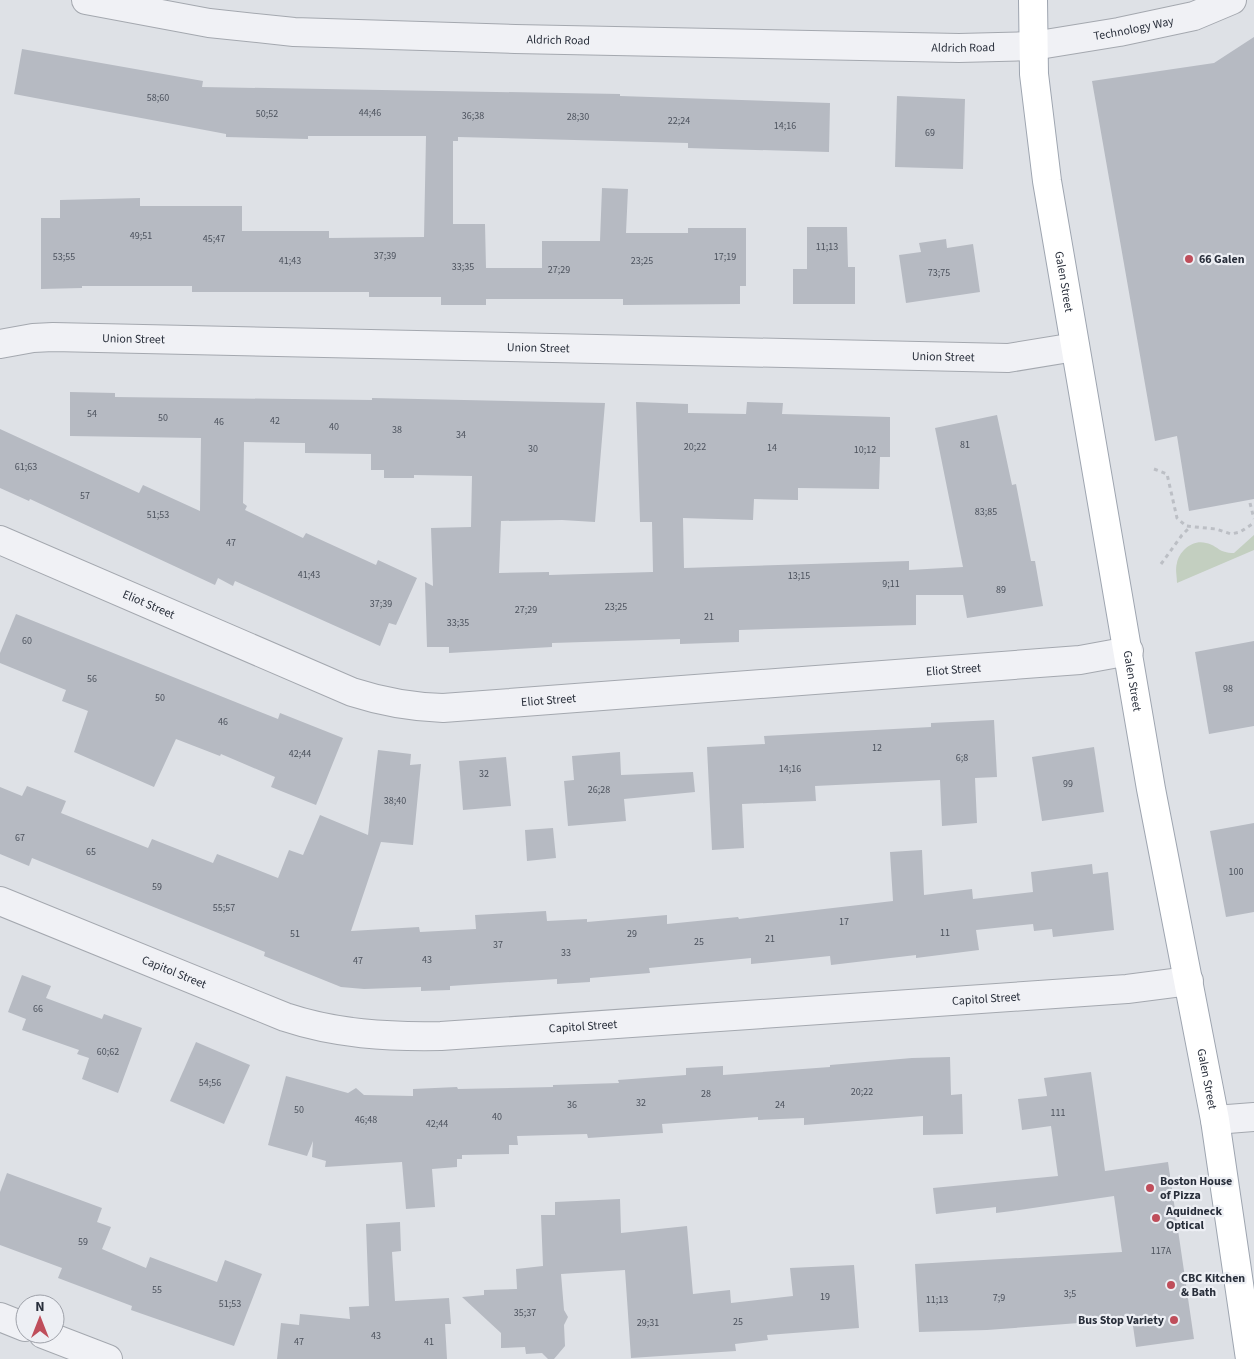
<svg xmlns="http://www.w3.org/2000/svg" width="1254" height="1359" font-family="'Source Sans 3',sans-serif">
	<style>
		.green { fill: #c3cfc0 }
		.building { fill: #b6bac2 }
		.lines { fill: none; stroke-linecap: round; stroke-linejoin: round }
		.minor-casing { stroke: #a4a8af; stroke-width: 30 }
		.major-casing { stroke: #9ea5b0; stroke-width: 30 }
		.path { stroke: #bcbfc5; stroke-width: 3; stroke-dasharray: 4 4; stroke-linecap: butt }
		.minor { stroke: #f0f1f5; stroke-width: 28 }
		.major { stroke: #fff; stroke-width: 28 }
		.poi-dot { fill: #bf4e5b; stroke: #edeff4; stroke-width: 2 }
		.labels { text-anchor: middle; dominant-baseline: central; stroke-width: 4.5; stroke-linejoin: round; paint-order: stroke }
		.number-label { font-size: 10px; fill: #4c525d }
		.street-label { font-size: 12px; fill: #292f3b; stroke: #edeff4 }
		.poi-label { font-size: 12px; font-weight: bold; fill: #292f3b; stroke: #edeff4; text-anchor: start }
	</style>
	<rect width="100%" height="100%" fill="#dee1e6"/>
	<path class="green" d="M1254,535V550L1177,583C1177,576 1175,569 1177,563C1179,551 1193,539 1206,543C1219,546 1218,553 1234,553Z"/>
	<g class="building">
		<polygon points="1254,37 1254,499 1189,511 1177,436 1155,441 1092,81 1214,63"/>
		<polygon points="22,49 203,81 202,87 620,94 620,96 830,103 829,152 688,148 688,143 458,137 458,141 453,141 453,224 485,224 486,268 542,268 542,241 600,241 602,188 628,189 626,233 688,233 688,228 746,228 746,286 740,286 740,304 623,305 623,299 486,299 486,305 441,305 441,297 369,297 369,292 192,292 192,286 82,286 82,288 41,289 41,218 60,218 60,200 140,198 140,206 242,206 242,231 329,231 329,238 424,237 426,136 308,136 308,139 226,137 226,134 14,94"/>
		<polygon points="897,96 965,99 963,169 895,167"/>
		<polygon points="807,227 847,227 848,267 855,267 855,304 793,304 793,269 807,269"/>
		<polygon points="946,239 947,248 973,244 980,292 906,303 899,255 921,252 919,243"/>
		<polygon points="70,392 115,393 115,397 372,400 372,398 605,403 595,522 562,520 501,521 499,573 549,572 549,575 653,572 652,522 640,522 636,402 688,404 688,413 746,414 747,402 783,403 782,414 890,417 890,457 880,457 879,489 798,488 798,500 754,499 753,520 683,518 684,568 909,561 909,570 963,567 935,428 997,415 1012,485 1016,484 1031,561 1035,561 1043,606 967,618 963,595 916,595 916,625 739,630 739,642 680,644 680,639 552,643 552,647 449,653 449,647 427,647 425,582 433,586 431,528 471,527 472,476 414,475 414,478 384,478 384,470 371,470 371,454 305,453 305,443 244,442 243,503 247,506 245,510 303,538 306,533 376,565 378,560 417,578 396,625 389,623 380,646 235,581 233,586 218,578 215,585 30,499 29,501 0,488 0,429 139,493 143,485 200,511 201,438 70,436"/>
		<polygon points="16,614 278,719 280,713 343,738 316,805 271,787 275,777 221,754 220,756 176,739 154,787 74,752 88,711 62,701 66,690 0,663 0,653"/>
		<polygon points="1254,641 1254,726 1209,734 1195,652"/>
		<polygon points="994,720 997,777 975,778 977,823 942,826 940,780 815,786 816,801 742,804 744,848 712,850 707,747 765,744 764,736 931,727 931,723"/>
		<polygon points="1094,747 1104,812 1042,821 1032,757"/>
		<polygon points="378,750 411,754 410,765 421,764 413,845 381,842 351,931 419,927 420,932 476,929 475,915 546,911 547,921 587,919 587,922 667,915 667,924 738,917 739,919 893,901 890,852 922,850 924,895 972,889 973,899 1033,892 1031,872 1092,864 1093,874 1108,872 1114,930 1053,937 1052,929 1034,931 1033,924 976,930 979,950 916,958 916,955 831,965 830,956 751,964 751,958 649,968 650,973 590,978 590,982 557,984 557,979 450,986 450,990 421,991 421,987 364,989 341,987 264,956 265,952 32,858 29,866 0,854 0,787 22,796 27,786 66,801 61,813 148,848 152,839 213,863 217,854 278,878 289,850 303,855 320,815 368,835"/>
		<polygon points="620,752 621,775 693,772 695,792 624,799 626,821 568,826 564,781 574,780 572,756"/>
		<polygon points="506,757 511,806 463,810 459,761"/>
		<polygon points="1254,823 1254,912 1226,917 1210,831"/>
		<polygon points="553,828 556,858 527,861 525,830"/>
		<polygon points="22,975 51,986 46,998 102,1019 104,1014 142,1028 118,1093 82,1079 89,1058 77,1054 79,1050 22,1030 26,1019 8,1012"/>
		<polygon points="196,1042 250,1065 224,1124 170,1101"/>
		<polygon points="950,1057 951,1095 962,1094 963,1134 923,1135 923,1116 804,1125 804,1118 758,1120 758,1117 662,1124 663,1133 588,1138 587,1134 517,1136 518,1145 509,1145 509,1154 462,1155 462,1159 457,1159 457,1167 432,1169 435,1207 406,1209 402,1162 325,1167 326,1161 312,1157 313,1141 307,1156 268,1145 286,1076 348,1093 356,1088 364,1095 413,1096 413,1089 457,1087 458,1089 553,1087 553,1085 619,1083 618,1080 686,1075 686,1068 723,1066 723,1075 830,1067 830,1065 912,1058"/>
		<polygon points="1091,1072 1105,1171 1168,1162 1194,1339 1136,1347 1132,1319 987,1330 919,1332 915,1264 1122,1252 1114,1196 1012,1211 996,1213 996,1207 936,1214 933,1188 1058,1176 1051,1126 1022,1130 1018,1099 1047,1096 1044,1078"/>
		<polygon points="7,1173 102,1208 97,1222 111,1227 102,1249 146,1268 150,1257 217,1282 225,1260 262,1274 234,1346 131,1310 132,1306 58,1278 62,1268 0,1245 0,1192"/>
		<polygon points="620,1199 621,1233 687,1226 693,1294 730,1290 731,1303 793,1296 790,1268 854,1265 859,1328 767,1335 768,1340 735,1344 736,1351 631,1358 625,1270 561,1274 564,1310 568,1317 564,1325 565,1346 554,1359 548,1359 542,1353 526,1354 525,1347 501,1348 501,1333 462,1297 484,1295 484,1290 517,1289 516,1269 543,1266 541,1215 555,1215 555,1202"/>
		<polygon points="400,1222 401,1251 392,1252 395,1301 449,1298 451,1324 445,1324 447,1359 277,1359 281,1323 299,1325 300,1314 350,1319 349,1307 369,1306 366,1224"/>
	</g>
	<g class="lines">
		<defs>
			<g id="minor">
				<path id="s1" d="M86,0L209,23L294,32L515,39L959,48L1033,46L1119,32L1194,16L1232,0"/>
				<path id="s2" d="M0,344L33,338L53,337L1008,358L1075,347"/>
				<path id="s3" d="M0,540L352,692C383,702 411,707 443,708L1080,660L1129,651"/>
				<path id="s4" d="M0,901L285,1017C336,1034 387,1037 441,1036L1127,989L1189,981"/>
				<polyline points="1215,1120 1254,1117"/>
				<polyline points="0,1317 25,1327"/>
				<polyline points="43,1334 108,1359"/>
			</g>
			<g id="major">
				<path id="s5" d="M1033,0L1034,74L1047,181L1151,789L1215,1120L1250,1359"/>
			</g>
		</defs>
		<use href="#minor" class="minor-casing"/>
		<use href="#major" class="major-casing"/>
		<g class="path">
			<polyline points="1154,469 1167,474 1177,518 1186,526 1216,529 1231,534 1240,532 1254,523"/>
			<polyline points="1250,503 1254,519"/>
			<polyline points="1161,564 1182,535 1190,527"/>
		</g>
		<use href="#minor" class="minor"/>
		<use href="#major" class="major"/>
	</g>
	<g class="poi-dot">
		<circle cx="1189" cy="259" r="5"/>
		<circle cx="1150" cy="1188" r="5"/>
		<circle cx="1156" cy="1218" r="5"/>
		<circle cx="1171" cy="1285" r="5"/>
		<circle cx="1174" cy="1320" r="5"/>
	</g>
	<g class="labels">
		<g class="number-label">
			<text x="158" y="98">58;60</text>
			<text x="370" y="113">44;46</text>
			<text x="267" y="114">50;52</text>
			<text x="473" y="116">36;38</text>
			<text x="578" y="117">28;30</text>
			<text x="679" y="121">22;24</text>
			<text x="785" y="126">14;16</text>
			<text x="930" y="133">69</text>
			<text x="141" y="236">49;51</text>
			<text x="214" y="239">45;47</text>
			<text x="827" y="247">11;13</text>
			<text x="385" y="256">37;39</text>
			<text x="64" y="257">53;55</text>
			<text x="725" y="257">17;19</text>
			<text x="290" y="261">41;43</text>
			<text x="642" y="261">23;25</text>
			<text x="463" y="267">33;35</text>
			<text x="559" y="270">27;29</text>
			<text x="939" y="273">73;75</text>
			<text x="92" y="414">54</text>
			<text x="163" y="418">50</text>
			<text x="275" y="421">42</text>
			<text x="219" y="422">46</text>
			<text x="334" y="427">40</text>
			<text x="397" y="430">38</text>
			<text x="461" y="435">34</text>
			<text x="965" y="445">81</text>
			<text x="695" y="447">20;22</text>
			<text x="772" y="448">14</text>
			<text x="533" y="449">30</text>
			<text x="865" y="450">10;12</text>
			<text x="26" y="467">61;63</text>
			<text x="85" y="496">57</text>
			<text x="986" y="512">83;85</text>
			<text x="158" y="515">51;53</text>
			<text x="231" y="543">47</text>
			<text x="309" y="575">41;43</text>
			<text x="799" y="576">13;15</text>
			<text x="891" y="584">9;11</text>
			<text x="1001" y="590">89</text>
			<text x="381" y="604">37;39</text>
			<text x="616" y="607">23;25</text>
			<text x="526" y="610">27;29</text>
			<text x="709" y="617">21</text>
			<text x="458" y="623">33;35</text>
			<text x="27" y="641">60</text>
			<text x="92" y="679">56</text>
			<text x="1228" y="689">98</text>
			<text x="160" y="698">50</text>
			<text x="223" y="722">46</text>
			<text x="877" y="748">12</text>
			<text x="300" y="754">42;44</text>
			<text x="962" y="758">6;8</text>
			<text x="790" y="769">14;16</text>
			<text x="484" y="774">32</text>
			<text x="1068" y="784">99</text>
			<text x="599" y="790">26;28</text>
			<text x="395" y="801">38;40</text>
			<text x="20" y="838">67</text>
			<text x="91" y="852">65</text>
			<text x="1236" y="872">100</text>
			<text x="157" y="887">59</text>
			<text x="224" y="908">55;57</text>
			<text x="844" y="922">17</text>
			<text x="945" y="933">11</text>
			<text x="295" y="934">51</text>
			<text x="632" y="934">29</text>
			<text x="770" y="939">21</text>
			<text x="699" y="942">25</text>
			<text x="498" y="945">37</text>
			<text x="566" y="953">33</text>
			<text x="427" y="960">43</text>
			<text x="358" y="961">47</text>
			<text x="38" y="1009">66</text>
			<text x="108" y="1052">60;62</text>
			<text x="210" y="1083">54;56</text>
			<text x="862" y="1092">20;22</text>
			<text x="706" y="1094">28</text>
			<text x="641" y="1103">32</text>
			<text x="572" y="1105">36</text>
			<text x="780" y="1105">24</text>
			<text x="299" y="1110">50</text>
			<text x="1058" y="1113">111</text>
			<text x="497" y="1117">40</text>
			<text x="366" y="1120">46;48</text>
			<text x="437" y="1124">42;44</text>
			<text x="83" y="1242">59</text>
			<text x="1161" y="1251">117A</text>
			<text x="157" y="1290">55</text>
			<text x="1070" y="1294">3;5</text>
			<text x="825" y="1297">19</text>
			<text x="999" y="1298">7;9</text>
			<text x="937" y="1300">11;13</text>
			<text x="230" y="1304">51;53</text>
			<text x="525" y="1313">35;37</text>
			<text x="738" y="1322">25</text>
			<text x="648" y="1323">29;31</text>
			<text x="376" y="1336">43</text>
			<text x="299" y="1342">47</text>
			<text x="429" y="1342">41</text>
		</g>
		<g class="street-label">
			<text stroke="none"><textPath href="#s1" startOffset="1052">Technology Way</textPath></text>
			<text stroke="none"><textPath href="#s1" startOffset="475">Aldrich Road</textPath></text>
			<text stroke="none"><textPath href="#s1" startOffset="880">Aldrich Road</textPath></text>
			<text stroke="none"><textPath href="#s5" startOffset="284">Galen Street</textPath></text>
			<text stroke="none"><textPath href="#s2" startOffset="134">Union Street</textPath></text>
			<text stroke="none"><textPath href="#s2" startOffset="539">Union Street</textPath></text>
			<text stroke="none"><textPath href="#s2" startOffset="944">Union Street</textPath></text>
			<text stroke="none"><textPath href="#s3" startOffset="162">Eliot Street</textPath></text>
			<text stroke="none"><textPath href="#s3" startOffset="988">Eliot Street</textPath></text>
			<text stroke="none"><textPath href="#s5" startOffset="689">Galen Street</textPath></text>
			<text stroke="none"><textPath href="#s3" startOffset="582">Eliot Street</textPath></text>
			<text stroke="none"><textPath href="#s4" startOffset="188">Capitol Street</textPath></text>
			<text stroke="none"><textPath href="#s4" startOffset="1012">Capitol Street</textPath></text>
			<text stroke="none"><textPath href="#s4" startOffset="608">Capitol Street</textPath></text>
			<text stroke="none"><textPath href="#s5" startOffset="1094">Galen Street</textPath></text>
		</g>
		<g class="poi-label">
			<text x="1199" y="259">66 Galen</text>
			<text x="1160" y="1181">Boston House<tspan x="1160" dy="14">of Pizza</tspan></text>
			<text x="1166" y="1211">Aquidneck<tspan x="1166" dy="14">Optical</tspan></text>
			<text x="1181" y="1278">CBC Kitchen<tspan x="1181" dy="14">&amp; Bath</tspan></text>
			<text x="1164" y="1320" text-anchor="end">Bus Stop Variety</text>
		</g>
	</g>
	<g transform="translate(40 1319)"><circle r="24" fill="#edeff4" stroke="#9fa2aa"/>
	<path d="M0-4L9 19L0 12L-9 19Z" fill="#bf4e5b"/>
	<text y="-8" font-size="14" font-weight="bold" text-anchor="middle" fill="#292f3b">N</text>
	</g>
</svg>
